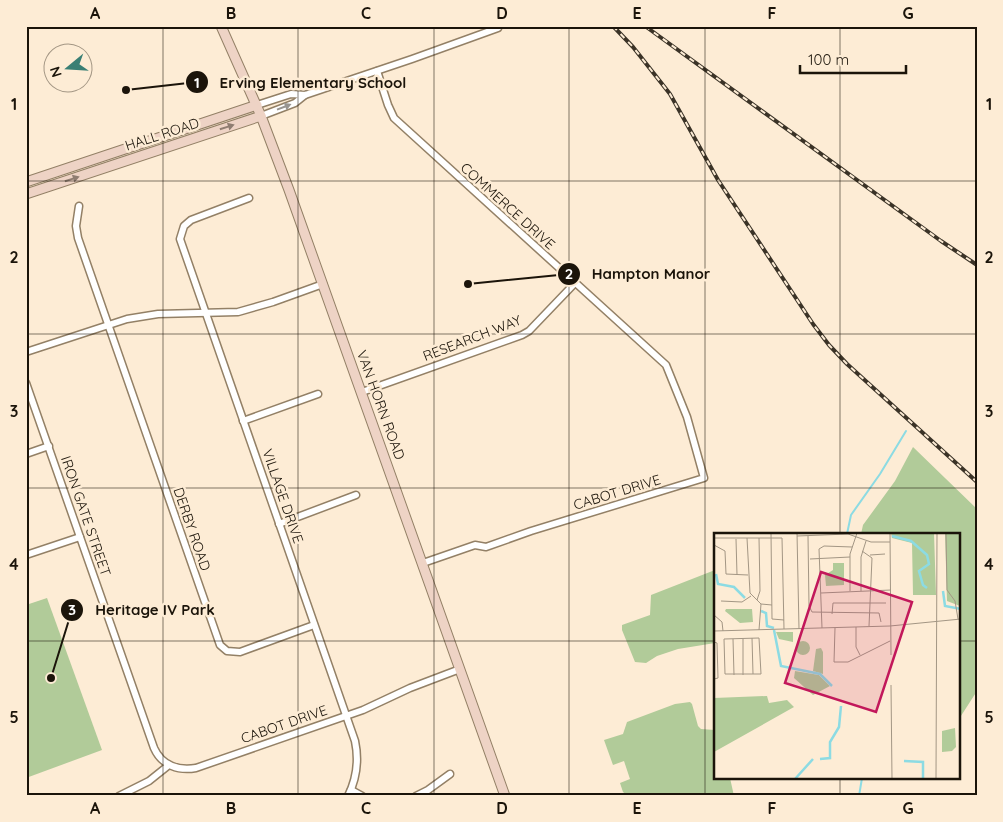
<svg xmlns="http://www.w3.org/2000/svg" width="1003" height="822" font-family="Quicksand,sans-serif">
	<style>
		.green { fill: #b1cb99 }
		.lines { fill: none; stroke-linecap: round; stroke-linejoin: round }
		.stream { stroke: #8cdbe3; stroke-width: 2 }
		.street-casing { stroke: #938066; stroke-width: 9 }
		.secondary-casing { stroke: #938066; stroke-width: 11 }
		.street { stroke: #fff; stroke-width: 6 }
		.secondary { stroke: #eed3c5; stroke-width: 9 }
		.rail-casing { stroke: #3b3327; stroke-width: 4 }
		.rail { stroke: #fdecd5; stroke-width: 2; stroke-dasharray: 5.5; stroke-linecap: butt }
		.oneway { fill: #989591 }
		.oneway2 { fill: #8f7d71 }
		.grid { fill: none; stroke: #1b140a; stroke-width: 1; stroke-opacity: 0.55 }
		.labels { text-anchor: middle; dominant-baseline: central; stroke-width: 5; stroke-linejoin: round; paint-order: stroke }
		.street-label { font-size: 14px; fill: #1b140a; stroke: #fdecd5 }
		.inset-river { fill: none; stroke: #8cdbe3; stroke-width: 2.5 }
		.inset-road { fill: none; stroke: #a39684; stroke-width: 1 }
		.view { fill: #c2185b; fill-opacity: 0.15; stroke: #c2185b; stroke-width: 2.5 }
		.inset-edge { fill: none; stroke: #1b140a; stroke-width: 2.5 }
		.leader { fill: none; stroke: #1b140a; stroke-width: 2 }
		.callout-dot { fill: #1b140a; stroke: #fdecd5; stroke-width: 2 }
		.mark-label { font-size: 15px; text-anchor: middle; font-weight: bold; fill: #fff }
		.callout-label { font-size: 15px; text-anchor: middle; font-weight: bold; fill: #1b140a; stroke: #fdecd5; stroke-width: 5; stroke-linejoin: round; paint-order: stroke }
		.neatline { fill: none; stroke: #1b140a; stroke-width: 2 }
		.grid-label { font-size: 16px; text-anchor: middle; font-weight: bold; fill: #1b140a }
	</style>
	<rect width="100%" height="100%" fill="#fdecd5"/>
	<g class="green">
		<polygon points="913,447 977,509 977,691 959,719 959,534 861,534 863,525 895,481"/>
		<polygon points="715,570 715,643 678,649 657,656 646,663 635,662 622,630 622,625 650,615 651,595"/>
		<polygon points="47,598 102,750 26,778 26,605"/>
		<polygon points="690,702 692,704 698,726 701,729 715,730 716,778 730,778 734,796 628,796 623,792 620,783 630,779 624,761 613,765 604,740 623,734 627,722 675,704"/>
	</g>
	<g class="lines">
		<g class="stream">
			<polyline points="847,534 851,515 880,474 906,431"/>
			<polyline points="859,796 862,778"/>
		</g>
		<defs>
			<g id="street">
				<polyline points="377,71 388,105 394,118 666,365 687,417 704,478 531,531 486,547 475,545 423,563"/>
				<polyline points="257,105 291,94 305,95 412,59 498,28"/>
				<polyline points="261,116 295,103 305,95"/>
				<path d="M249,198L191,220L184,226L180,239L355,741C359,760 357,778 348,796"/>
				<polyline points="79,206 76,226 78,238 220,645 227,651 240,652 314,625"/>
				<polyline points="26,352 127,319 158,314 238,312 273,302 323,284"/>
				<path d="M26,383L154,748C162,766 179,771 196,768L363,710L410,688L460,669"/>
				<polyline points="362,392 522,335 529,331 575,283"/>
				<polyline points="243,421 318,394"/>
				<polyline points="26,454 49,446"/>
				<polyline points="279,524 356,495"/>
				<polyline points="26,555 80,537"/>
				<polyline points="351,790 362,796"/>
				<polyline points="119,796 149,781 169,765"/>
				<polyline points="416,796 428,790 450,774"/>
			</g>
			<g id="secondary">
				<polyline points="221,26 261,116 289,190 505,796"/>
				<polyline points="26,182 257,105"/>
				<polyline points="26,194 261,116"/>
			</g>
		</defs>
		<use href="#street" class="street-casing"/>
		<use href="#secondary" class="secondary-casing"/>
		<use href="#street" class="street"/>
		<use href="#secondary" class="secondary"/>
		<defs>
			<g id="rail">
				<polyline points="613,26 633,47 670,94 718,180 813,324 829,345 847,364 977,482"/>
				<polyline points="645,26 941,241 977,265"/>
			</g>
		</defs>
		<use href="#rail" class="rail-casing"/>
		<use href="#rail" class="rail"/>
	</g>
	<defs><path id="oneway-solid" d="M-6-.8H1V-3.2L6.5 0L1 3.2V.8H-6Z" transform="scale(1.25)"/></defs>
	<use class="oneway" href="#oneway-solid" transform="translate(284 107) rotate(-21)"/>
	<g class="oneway2">
		<use href="#oneway-solid" transform="translate(227 127) rotate(-18)"/>
		<use href="#oneway-solid" transform="translate(72 179) rotate(-18)"/>
	</g>
	<path class="grid" d="M163,26V796M298,26V796M434,26V796M569,26V796M705,26V796M840,26V534M26,181H977M26,334H977M26,488H977M26,641H716M959,641H977M840,778V796"/>
	<g class="labels">
		<g class="street-label">
			<text transform="translate(162 134) rotate(-18)">HALL ROAD</text>
			<text transform="translate(508 206) rotate(42)">COMMERCE DRIVE</text>
			<text transform="translate(472 338) rotate(-21)">RESEARCH WAY</text>
			<text transform="translate(381 405) rotate(70)">VAN HORN ROAD</text>
			<text transform="translate(617 492) rotate(-17)">CABOT DRIVE</text>
			<text transform="translate(283 496) rotate(71)">VILLAGE DRIVE</text>
			<text transform="translate(86 516) rotate(71)">IRON GATE STREET</text>
			<text transform="translate(192 529) rotate(71)">DERBY ROAD</text>
			<text transform="translate(284 724) rotate(-19)">CABOT DRIVE</text>
		</g>
	</g>
	<g transform="translate(714 533)">
		<rect width="246" height="246" fill="#fdecd5"/>
		<path d="M177,0H220L222,62H199L198,10L178,5ZM231,0H246V73L233,68ZM119,30H130V52L112,53L111,42L119,37ZM12,76H38L39,89L26,90L11,78ZM62,99H79V109L65,106ZM82 115a7 7 0 1 1 14 0a7 7 0 1 1-14 0ZM107,115L109,119V141L99,138L102,116ZM81,138L105,142L116,153L99,162L80,145ZM53,163L55,170L73,167L80,174L0,219V165ZM241,195L242,214L238,218L228,219V198Z" fill="#b1cb99"/>
		<path class="inset-river" d="M178,3L197,8L213,22L215,31L205,38L209,52L213,55M2,41L4,51L20,54L31,65M229,58L231,73L247,76M47,78L52,80L53,93L60,95M60,97L67,133L106,141L118,153M106,226L116,225V209L125,194L127,173M190,228L209,229V246M81,246L99,226"/>
		<path class="inset-road" d="M57,0L58,86L70,87M83,0L85,96M176,0L177,122M232,0L233,57L241,68L244,86M83,3L134,1L157,9H176M94,3L95,73L98,79M0,5H68L70,96M33,5L36,60L47,71L58,72M22,6L23,42M0,12L11,18L12,41L34,42M148,18L158,25L155,93M156,22L171,21M96,26L136,24M136,58V21L143,0M147,58V24L152,8M107,60L177,57M43,67L46,58L45,5M7,68L28,69L37,63M98,79L165,80L167,89M118,81L119,70H172M0,82L8,89L9,98M142,94V114L146,122M108,95L105,16L110,13L138,14M121,95L120,129H134L176,108M45,97L47,71M0,98L176,93L247,86M38,105L39,141M45,105L47,141H11L10,106ZM19,106L20,142M29,106V142M0,109L3,110L4,145L0,146M177,152L178,246M222,246L223,0"/>
		<path class="view" d="M107,39L198,69L162,179L71,150Z"/>
		<rect width="246" height="246" class="inset-edge"/>
	</g>
	<path class="leader" d="M126 90L197 82M468 284L569 274M51 678L72 610"/>
	<g class="callout-dot">
		<circle cx="126" cy="90" r="5"/>
		<circle cx="468" cy="284" r="5"/>
		<circle cx="51" cy="678" r="5"/>
		<circle cx="197" cy="82" r="12"/>
		<circle cx="569" cy="274" r="12"/>
		<circle cx="72" cy="610" r="12"/>
	</g>
	<g class="mark-label">
		<text x="197" y="88">1</text>
		<text x="569" y="279">2</text>
		<text x="72" y="615">3</text>
	</g>
	<g class="callout-label">
		<text x="313" y="88">Erving Elementary School</text>
		<text x="651" y="279">Hampton Manor</text>
		<text x="155" y="615">Heritage IV Park</text>
	</g>
	<rect width="1003" height="822" fill="none" stroke="#fdecd5" stroke-width="55"/>
	<g transform="translate(68 68) rotate(252)"><circle r="24" fill="#fdecd5" stroke="#a39684"/>
	<path d="M0-4L9 19L0 12L-9 19Z" fill="#3a7f74"/>
	<text y="-8" font-size="14" font-weight="bold" text-anchor="middle" fill="#1b140a">N</text>
	</g>
	<path d="M800 65v8h106v-8" fill="none" stroke="#1b140a" stroke-width="2.5"/>
	<text x="808" y="65" font-size="15" fill="#1b140a" stroke="#fdecd5" stroke-width="4" paint-order="stroke">100 m</text>
	<rect x="28" y="28" width="948" height="766" class="neatline"/>
	<g class="grid-label">
		<text x="95" y="19">A</text>
		<text x="231" y="19">B</text>
		<text x="366" y="19">C</text>
		<text x="502" y="19">D</text>
		<text x="637" y="19">E</text>
		<text x="772" y="19">F</text>
		<text x="908" y="19">G</text>
		<text x="14" y="110">1</text>
		<text x="989" y="110">1</text>
		<text x="14" y="263">2</text>
		<text x="989" y="263">2</text>
		<text x="14" y="417">3</text>
		<text x="989" y="417">3</text>
		<text x="14" y="570">4</text>
		<text x="989" y="570">4</text>
		<text x="14" y="723">5</text>
		<text x="989" y="723">5</text>
		<text x="95" y="814">A</text>
		<text x="231" y="814">B</text>
		<text x="366" y="814">C</text>
		<text x="502" y="814">D</text>
		<text x="637" y="814">E</text>
		<text x="772" y="814">F</text>
		<text x="908" y="814">G</text>
	</g>
</svg>
